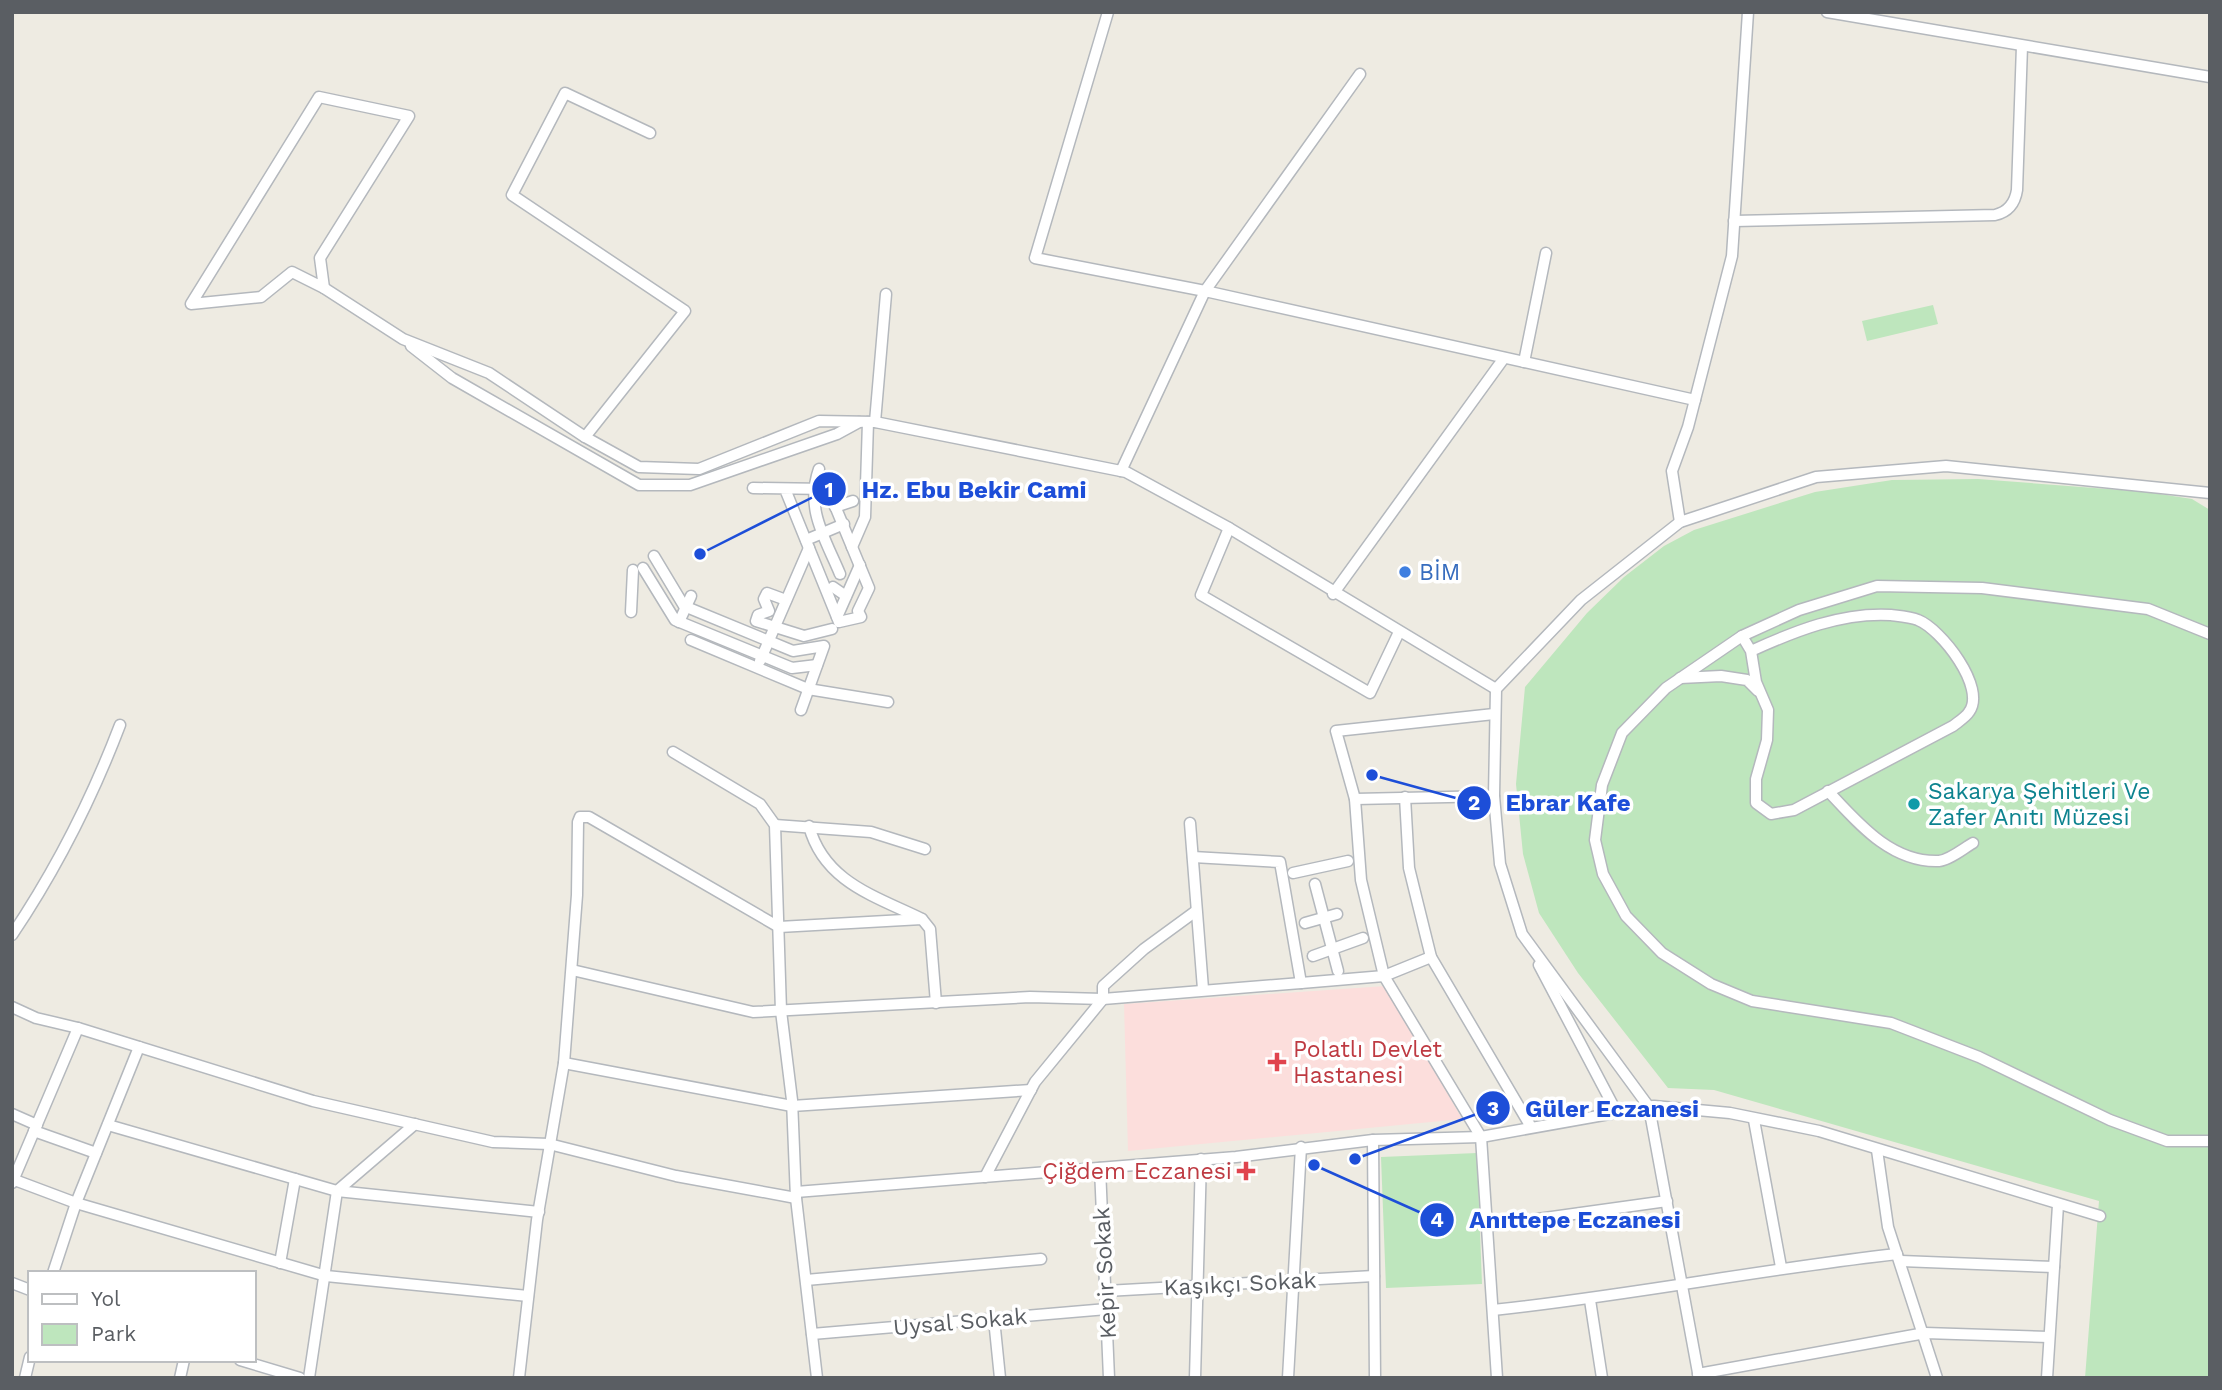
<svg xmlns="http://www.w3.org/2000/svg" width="2222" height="1390" font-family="'Work Sans',sans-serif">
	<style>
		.medical { fill: #fcdedc }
		.green { fill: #bee6bd }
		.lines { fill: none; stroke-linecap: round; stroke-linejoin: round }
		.street-casing { stroke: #b4b8bd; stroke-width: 13 }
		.street { stroke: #fff; stroke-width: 10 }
		.shop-dot { fill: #3f7fe0; stroke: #fff; stroke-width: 2.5 }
		.culture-dot { fill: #0f9aa8; stroke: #fff; stroke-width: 2.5 }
		.health-dot { fill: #e0444e; stroke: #fff; stroke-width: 2.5 }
		.labels { text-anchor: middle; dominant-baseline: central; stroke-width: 7; stroke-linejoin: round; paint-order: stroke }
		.shop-label { font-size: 23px; fill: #366cbe; stroke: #fff; text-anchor: start }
		.culture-label { font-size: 23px; fill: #0d838f; stroke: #fff; text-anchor: start }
		.health-label { font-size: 23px; fill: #be3a42; stroke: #fff; text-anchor: start }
		.street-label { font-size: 23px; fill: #5a5e63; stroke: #fff }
		.leader { fill: none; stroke: #1d4ed8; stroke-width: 2.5 }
		.callout-dot { fill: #1d4ed8; stroke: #fff; stroke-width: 2.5 }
		.mark-label { font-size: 21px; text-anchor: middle; font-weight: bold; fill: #fff }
		.callout-label { font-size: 24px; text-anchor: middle; font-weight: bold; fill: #1d4ed8; stroke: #fff; stroke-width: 7; stroke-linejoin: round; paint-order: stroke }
	</style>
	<rect width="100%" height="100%" fill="#eeebe2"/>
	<polygon class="medical" points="1386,986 1462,1119 1128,1151 1124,1004"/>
	<g class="green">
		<polygon points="1933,305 1938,324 1867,341 1862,321"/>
		<polygon points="1978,479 2147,492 2192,499 2210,510 2210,1378 2085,1378 2099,1201 1714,1090 1668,1088 1578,973 1539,913 1523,854 1516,784 1525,687 1587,613 1624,577 1664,546 1694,530 1815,492 1892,480"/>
		<polygon points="1477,1153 1482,1284 1386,1288 1381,1157"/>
	</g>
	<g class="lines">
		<defs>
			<g id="street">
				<polyline points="1108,12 1035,258 1205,291 1695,400"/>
				<polyline points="1827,12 2210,77"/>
				<polygon points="319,97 409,116 320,258 324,288 292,272 261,297 191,304"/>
				<path d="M1734,221L1995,215C2008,212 2015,203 2017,190L2022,46"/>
				<polyline points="324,288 403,339 489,373 585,437 639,467 699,469 819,421 875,422 1126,472 1229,528 1496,689"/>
				<polyline points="411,346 452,378 639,485 690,485 837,434 859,422"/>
				<polyline points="1524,362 1546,253"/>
				<polyline points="875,422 886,294"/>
				<polyline points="585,437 685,311 512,195 565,93 650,133"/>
				<path d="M819,469C805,509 825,538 840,574"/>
				<polyline points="1121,471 1205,291 1360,74"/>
				<polyline points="753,488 828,489 869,588 858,611 861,617 839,622 785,489"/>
				<polyline points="835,507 853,501"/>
				<polyline points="1680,522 1672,471 1688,427 1732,256 1748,12"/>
				<polyline points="1229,528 1201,595 1370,693 1399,632"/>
				<polyline points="806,540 844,524"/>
				<polyline points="852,547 865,517 868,422"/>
				<polyline points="654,556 684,606 793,651 824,646 801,710"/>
				<polyline points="643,568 675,620 792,668 817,665"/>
				<polyline points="833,587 846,596"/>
				<polyline points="1333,594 1504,358"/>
				<polyline points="786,600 767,593 764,599 769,611 758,615 756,621 804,636 832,629"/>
				<polyline points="631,612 633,570"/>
				<polyline points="837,617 860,565"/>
				<polyline points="679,622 691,596"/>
				<polyline points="2210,634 2148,609 1982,588 1877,586 1799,610 1742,636 1666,688 1622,733 1602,785 1595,840 1603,874 1626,916 1662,953 1711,984 1752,1001 1891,1023 1979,1057 2110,1120 2167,1141 2210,1141"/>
				<path d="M1742,636L1751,651C1795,631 1842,612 1891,615C1899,616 1911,617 1918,620C1941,629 1987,688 1969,712C1966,717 1958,722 1953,726L1794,810L1771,814L1756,803V779L1767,740L1768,710L1756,682L1751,651"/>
				<polyline points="691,640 808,689 888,702"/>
				<polyline points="760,661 809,548"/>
				<polyline points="1680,678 1721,676 1747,680 1758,691"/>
				<polyline points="1494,714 1336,731 1355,799 1361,880 1384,976 1481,1137 1497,1378"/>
				<polyline points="673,752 760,804 775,825 781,1011 792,1100 796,1198 817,1378"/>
				<path d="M1828,791C1858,823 1891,863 1939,861C1950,860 1964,848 1973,843"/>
				<polyline points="1405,797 1409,868 1431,957 1531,1127"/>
				<polyline points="1355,799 1494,796"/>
				<polyline points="1190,823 1203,989"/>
				<polyline points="775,825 871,832 925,849"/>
				<path d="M809,826C824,882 875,896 922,919"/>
				<polyline points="1193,857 1280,862 1301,983"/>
				<polyline points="1293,873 1348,861"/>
				<polyline points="1315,884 1338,971"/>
				<polyline points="1305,923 1337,914"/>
				<path d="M12,935C57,868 91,801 120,725"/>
				<polyline points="1313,956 1363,938"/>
				<polyline points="1539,965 1617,1113"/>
				<polyline points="572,970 753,1012 1030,997 1103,999 1301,983 1384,976 1431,957"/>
				<polyline points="12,1007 36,1018 78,1028"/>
				<polyline points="564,1063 792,1106 1031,1090"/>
				<polyline points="12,1114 37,1125"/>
				<polyline points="1754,1120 1781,1267"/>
				<polyline points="108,1125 337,1191 539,1212"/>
				<polyline points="34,1131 96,1153"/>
				<polyline points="1373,1140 1375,1378"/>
				<polyline points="1877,1150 1888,1227 1937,1378"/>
				<polyline points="1100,1168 1109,1378"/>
				<polyline points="985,1177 1035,1082 1103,999 1103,986 1144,949 1196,911"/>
				<polyline points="12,1179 76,1203 326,1276 528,1296"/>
				<polyline points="12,1183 78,1028 313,1101 493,1142 549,1144 676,1176 796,1198"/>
				<polyline points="796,1192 1236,1157 1373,1140 1481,1137 1654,1106 1730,1113 1819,1131 2100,1216"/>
				<polyline points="1487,1226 1667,1201"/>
				<polyline points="1901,1261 2054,1267"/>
				<polyline points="280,1263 295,1179"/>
				<polyline points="53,1273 76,1203 139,1047"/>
				<polyline points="806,1280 1041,1259"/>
				<polyline points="12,1283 30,1290"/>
				<polyline points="1106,1291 1374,1276"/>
				<polyline points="1590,1300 1602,1378"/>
				<path d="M1493,1310C1628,1296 1761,1269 1897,1254"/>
				<polyline points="994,1319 1000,1378"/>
				<polyline points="812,1334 1107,1309"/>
				<polyline points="240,1360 300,1378"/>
				<polyline points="1698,1374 1925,1333 2049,1337"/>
				<polyline points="25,1378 30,1357"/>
				<polyline points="180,1378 184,1360"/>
				<polyline points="309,1378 337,1191 415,1124"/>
				<polyline points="519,1378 537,1220 564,1063 577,895 578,822 580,817 589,817 779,927 922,919 930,929 936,1003"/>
				<polyline points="1195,1378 1201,1159"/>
				<polyline points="1288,1378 1301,1147"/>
				<polyline points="1699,1378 1649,1107 1522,934 1500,864 1494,796 1496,689 1581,600 1680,522 1816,477 1946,466 2210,493"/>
				<polyline points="2047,1378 2058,1205"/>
			</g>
		</defs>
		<use href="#street" class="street-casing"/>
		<use href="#street" class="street"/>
	</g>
	<circle class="shop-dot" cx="1405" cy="572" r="7"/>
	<circle class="culture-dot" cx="1914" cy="804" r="7"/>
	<g class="health-dot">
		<path d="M1273.5 1051.5h7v7h7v7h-7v7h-7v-7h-7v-7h7z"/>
		<path d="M1242.5 1160.5h7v7h7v7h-7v7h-7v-7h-7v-7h7z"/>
	</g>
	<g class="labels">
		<g class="shop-label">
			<text x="1419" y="572">BİM</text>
		</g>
		<g class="culture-label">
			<text x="1928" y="791">Sakarya Şehitleri Ve<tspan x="1928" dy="26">Zafer Anıtı Müzesi</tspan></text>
		</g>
		<g class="health-label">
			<text x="1293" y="1049">Polatlı Devlet<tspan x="1293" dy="26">Hastanesi</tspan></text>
			<text x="1232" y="1171" text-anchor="end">Çiğdem Eczanesi</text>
		</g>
		<g class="street-label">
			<text transform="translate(1105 1273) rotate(-93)">Kepir Sokak</text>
			<text transform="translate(1240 1284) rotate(-3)">Kaşıkçı Sokak</text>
			<text transform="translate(960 1322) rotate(-5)">Uysal Sokak</text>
		</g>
	</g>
	<path class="leader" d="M700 554L829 489M1372 775L1474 803M1355 1159L1493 1108M1314 1165L1437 1220"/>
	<g class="callout-dot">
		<circle cx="700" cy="554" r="7"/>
		<circle cx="1372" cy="775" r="7"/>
		<circle cx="1355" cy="1159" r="7"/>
		<circle cx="1314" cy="1165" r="7"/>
		<circle cx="829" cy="489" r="18"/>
		<circle cx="1474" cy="803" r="18"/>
		<circle cx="1493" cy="1108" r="18"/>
		<circle cx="1437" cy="1220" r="18"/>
	</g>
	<g class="mark-label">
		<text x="829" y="497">1</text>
		<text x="1474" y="810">2</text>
		<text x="1493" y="1116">3</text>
		<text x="1437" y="1227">4</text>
	</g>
	<g class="callout-label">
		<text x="974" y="498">Hz. Ebu Bekir Cami</text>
		<text x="1568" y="811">Ebrar Kafe</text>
		<text x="1612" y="1117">Güler Eczanesi</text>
		<text x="1575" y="1228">Anıttepe Eczanesi</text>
	</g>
	<rect width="2222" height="1390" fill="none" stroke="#5a5e63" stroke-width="28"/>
	<rect x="28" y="1271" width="228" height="91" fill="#ffffff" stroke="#bdbfc1" stroke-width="2"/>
	<rect x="42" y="1294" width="35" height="10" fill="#ffffff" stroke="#bdbfc1" stroke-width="2"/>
	<text x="91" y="1306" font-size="21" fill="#5a5e63">Yol</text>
	<rect x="42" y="1324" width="35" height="21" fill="#bee6bd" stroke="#bdbfc1" stroke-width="2"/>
	<text x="91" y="1341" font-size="21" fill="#5a5e63">Park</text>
</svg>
